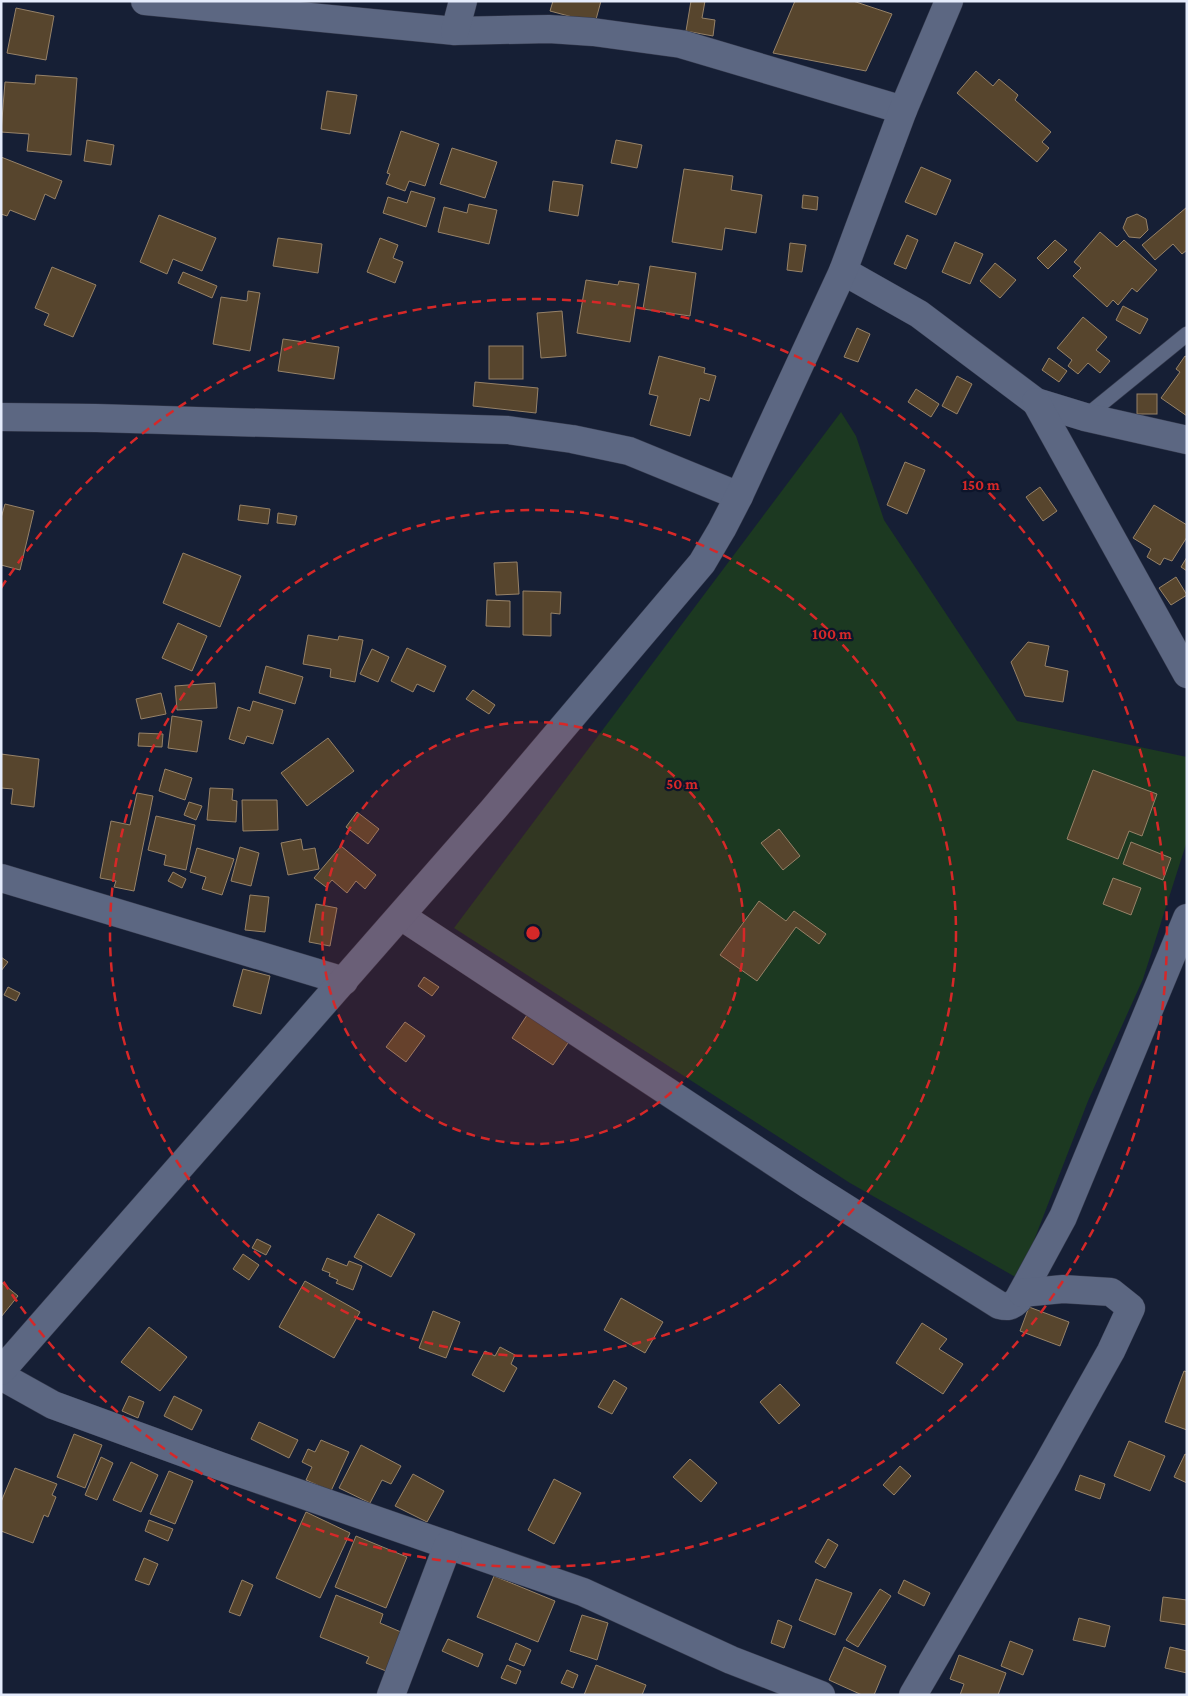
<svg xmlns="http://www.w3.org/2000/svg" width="1188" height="1696" font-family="'Crimson Pro',serif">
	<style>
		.green { fill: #1c3921 }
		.building { fill: #57452d; stroke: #968268 }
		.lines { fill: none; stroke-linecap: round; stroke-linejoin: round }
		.service-casing { stroke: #353a4d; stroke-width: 16 }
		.minor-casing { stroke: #353a4d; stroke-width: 29 }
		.tertiary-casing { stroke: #353a4d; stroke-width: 29 }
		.service { stroke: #5c6782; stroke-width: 15 }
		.minor { stroke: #5c6782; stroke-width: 28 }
		.tertiary { stroke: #5c6782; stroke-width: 28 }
		.ring { fill: none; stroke: #d62828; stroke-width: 2.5; stroke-dasharray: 9 6 }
		.centre { fill: #d62828; stroke: #0d152b; stroke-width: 2.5 }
		.ring-label { font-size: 15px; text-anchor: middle; font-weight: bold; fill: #d62828; stroke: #0d152b; stroke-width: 4.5; stroke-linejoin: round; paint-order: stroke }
	</style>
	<rect width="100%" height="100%" fill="#161f35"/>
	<polygon class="green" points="841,412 856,436 884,520 1017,721 1187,757 1187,841 1143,979 1088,1101 1019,1279 850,1183 454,928"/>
	<g class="building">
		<polygon points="553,1 601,1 595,23 550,11"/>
		<polygon points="691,1 705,1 702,18 715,20 713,36 686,31"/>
		<polygon points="795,1 853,1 892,14 866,71 773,53"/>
		<polygon points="16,8 54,16 46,60 7,53"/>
		<polygon points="976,71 993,86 999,79 1018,95 1015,100 1051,132 1042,142 1049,148 1037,162 957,93"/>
		<polygon points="36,75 77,78 71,155 27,151 29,134 1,132 5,82 35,84"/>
		<polygon points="327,91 357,95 350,134 321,129"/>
		<polygon points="401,131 439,144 425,186 409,181 405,191 386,184 390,174 387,173"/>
		<polygon points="87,140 114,145 111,165 84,161"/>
		<polygon points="616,140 642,145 637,168 611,163"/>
		<polygon points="452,148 497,162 485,198 440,184"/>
		<polygon points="1,157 62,181 55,199 45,194 35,220 10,210 7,216 1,214"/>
		<polygon points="921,167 951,180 936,215 905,202"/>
		<polygon points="684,169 733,176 731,190 762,195 756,233 725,228 722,250 672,242"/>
		<polygon points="553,181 583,185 578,216 549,211"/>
		<polygon points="411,191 435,198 426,227 383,213 388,197 407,203"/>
		<polygon points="803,195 818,197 817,210 802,208"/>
		<polygon points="469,204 497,210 489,244 438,232 444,207 467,213"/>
		<polygon points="1187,207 1187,250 1182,254 1173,244 1155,260 1142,245"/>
		<polygon points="1137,214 1146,219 1148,230 1140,238 1129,237 1123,228 1127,218"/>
		<polygon points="159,215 216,238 202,271 173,259 167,274 140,262"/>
		<polygon points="1100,232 1117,247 1124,240 1157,270 1137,292 1132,288 1118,305 1113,300 1107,307 1073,276 1081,268 1074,262"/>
		<polygon points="907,235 918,240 906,269 894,264"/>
		<polygon points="278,238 322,244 318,273 273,266"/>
		<polygon points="380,238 398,245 393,258 403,262 395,283 367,272"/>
		<polygon points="1055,240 1067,250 1048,269 1037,258"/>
		<polygon points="955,242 983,254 970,284 942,272"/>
		<polygon points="790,243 806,245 802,272 787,270"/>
		<polygon points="995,263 1016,280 1000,298 980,281"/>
		<polygon points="650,266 696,273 690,316 643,309"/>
		<polygon points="52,267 96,285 73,337 44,325 49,314 35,308"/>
		<polygon points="183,272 217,286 212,298 178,283"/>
		<polygon points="586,280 618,285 619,281 639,284 630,342 577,333"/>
		<polygon points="248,291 260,293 250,351 213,344 221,297 247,301"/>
		<polygon points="1123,306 1148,319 1140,334 1116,320"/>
		<polygon points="562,311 566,356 541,358 537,313"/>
		<polygon points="1083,317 1107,337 1096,350 1110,361 1100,373 1088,363 1078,374 1068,366 1072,360 1057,348"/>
		<polygon points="857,328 870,334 858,362 844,357"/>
		<polygon points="283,339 339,347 334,379 278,371"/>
		<rect x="489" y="346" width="34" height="33"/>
		<polygon points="659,356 705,368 704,373 716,376 709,401 700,398 690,436 650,425 658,396 649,394"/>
		<polygon points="1185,356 1187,357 1187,416 1161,398 1180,372 1176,369"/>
		<polygon points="1049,358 1067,371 1059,382 1042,370"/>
		<polygon points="957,376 972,384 957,414 942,406"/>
		<polygon points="475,382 538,388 536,413 473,406"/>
		<polygon points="916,389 939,404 931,417 908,402"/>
		<rect x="1137" y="394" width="20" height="20"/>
		<polygon points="905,462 925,470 907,514 887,505"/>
		<polygon points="1040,487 1057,511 1043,521 1026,497"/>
		<polygon points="5,504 34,511 20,570 1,565 1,518"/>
		<polygon points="240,505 270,509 268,524 238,520"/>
		<polygon points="1154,505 1187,525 1187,537 1172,561 1164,558 1160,565 1147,557 1151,549 1133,538"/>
		<polygon points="278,513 297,516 295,525 277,523"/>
		<polygon points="183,553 241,576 220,627 163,603"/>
		<polygon points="1187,557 1187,571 1181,567"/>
		<polygon points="517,562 519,594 496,595 494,563"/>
		<polygon points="1176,577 1187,595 1171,605 1159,588"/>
		<polygon points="523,591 561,592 560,614 551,613 551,636 523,635"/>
		<polygon points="487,600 510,601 510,627 486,626"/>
		<polygon points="178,623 207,636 192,671 162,658"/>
		<polygon points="308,635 338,640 339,636 363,640 355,682 330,677 331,669 303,664"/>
		<polygon points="1028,642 1049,646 1045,666 1068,671 1063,702 1025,696 1011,662"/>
		<polygon points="407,648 446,666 434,692 417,684 413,692 391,681"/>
		<polygon points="372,649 389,657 378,682 360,674"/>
		<polygon points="266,666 303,677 295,704 259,693"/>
		<polygon points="215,683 217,708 177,710 175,686"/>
		<polygon points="473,690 495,705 489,714 466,699"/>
		<polygon points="161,693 166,714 141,719 136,699"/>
		<polygon points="253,701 283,710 273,744 247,736 244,744 229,739 238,707 250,711"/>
		<polygon points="172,716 202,721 197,752 168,748"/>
		<polygon points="139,733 163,734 162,747 138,746"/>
		<polygon points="328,738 354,771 307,806 281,773"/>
		<polygon points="1,754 39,759 34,807 11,804 13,789 1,788"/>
		<polygon points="165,769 192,778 185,800 159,791"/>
		<polygon points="1093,770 1157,794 1142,836 1129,831 1118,859 1067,839"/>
		<polygon points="210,788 233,789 232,800 237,801 236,822 207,820"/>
		<polygon points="137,793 153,796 134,891 114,887 116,881 100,878 111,821 130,825"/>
		<polygon points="242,800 277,800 278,830 243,831"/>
		<polygon points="189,802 202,806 196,820 184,815"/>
		<polygon points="357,812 379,829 368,844 346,827"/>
		<polygon points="156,816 195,825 186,870 164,865 166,855 148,850"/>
		<polygon points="779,829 800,856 783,870 761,843"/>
		<polygon points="301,839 303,850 315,848 319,869 288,875 281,843"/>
		<polygon points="1131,842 1171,858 1163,880 1123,864"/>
		<polygon points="341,846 376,875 365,889 356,881 347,893 332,880 326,887 314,878"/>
		<polygon points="240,847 259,853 251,886 231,881"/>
		<polygon points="197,848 234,859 222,895 202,889 206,877 190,872"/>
		<polygon points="173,872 186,879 182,888 168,881"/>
		<polygon points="1113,878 1141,888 1131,915 1103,904"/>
		<polygon points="250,895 269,897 265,932 245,930"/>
		<polygon points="759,901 786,921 794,911 826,934 819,944 796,927 757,981 720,955"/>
		<polygon points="316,904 337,908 330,946 309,942"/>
		<polygon points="1,957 8,962 1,971"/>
		<polygon points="243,969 270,976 261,1014 233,1006"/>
		<polygon points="424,977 439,987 432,996 418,986"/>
		<polygon points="8,987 20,993 16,1001 4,995"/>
		<polygon points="529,1012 570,1040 553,1065 512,1038"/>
		<polygon points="405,1022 425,1036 406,1062 386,1047"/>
		<polygon points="378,1214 415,1234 391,1277 354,1257"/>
		<polygon points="257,1239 271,1246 266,1255 252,1248"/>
		<polygon points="243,1254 259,1265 249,1280 233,1269"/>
		<polygon points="327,1258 347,1266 349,1261 362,1266 353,1290 336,1283 338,1280 329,1276 330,1273 322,1270"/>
		<polygon points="305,1281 360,1312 334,1358 279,1327"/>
		<polygon points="1,1282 18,1296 1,1317"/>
		<polygon points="621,1298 663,1322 645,1353 604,1330"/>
		<polygon points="1029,1307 1069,1322 1060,1346 1020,1331"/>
		<polygon points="433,1311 460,1322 446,1358 419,1348"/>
		<polygon points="922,1323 947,1339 939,1349 963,1364 943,1394 896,1363"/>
		<polygon points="149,1327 187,1357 160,1391 121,1362"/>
		<polygon points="500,1347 515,1355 511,1364 517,1368 504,1392 472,1375 485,1351 495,1356"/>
		<polygon points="1184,1371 1187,1372 1187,1430 1165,1422"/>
		<polygon points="614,1380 627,1388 612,1414 598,1407"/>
		<polygon points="780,1384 800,1405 779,1424 760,1402"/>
		<polygon points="129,1396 144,1402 138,1418 122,1411"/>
		<polygon points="174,1396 202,1410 192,1430 164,1416"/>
		<polygon points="259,1422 298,1440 289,1458 251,1439"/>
		<polygon points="74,1434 102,1445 85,1488 57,1477"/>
		<polygon points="321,1440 349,1452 331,1491 306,1480 312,1467 302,1462 308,1449 315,1452"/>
		<polygon points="1129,1441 1165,1456 1150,1491 1114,1476"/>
		<polygon points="361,1445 401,1466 391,1484 382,1480 370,1503 339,1488"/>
		<polygon points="1185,1454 1187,1455 1187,1483 1174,1477"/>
		<polygon points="101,1457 113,1463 97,1500 85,1495"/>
		<polygon points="690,1459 717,1483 701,1502 673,1477"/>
		<polygon points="131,1462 158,1475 141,1512 113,1500"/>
		<polygon points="900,1466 911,1476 894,1495 883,1485"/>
		<polygon points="15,1468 57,1484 52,1495 56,1497 48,1517 44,1515 33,1543 1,1531 1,1502"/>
		<polygon points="169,1471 193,1481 175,1524 150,1514"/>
		<polygon points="413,1474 444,1491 427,1522 395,1506"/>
		<polygon points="1080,1475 1105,1484 1100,1499 1075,1490"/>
		<polygon points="554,1479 581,1493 554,1544 528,1530"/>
		<polygon points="306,1512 350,1533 320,1598 276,1578"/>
		<polygon points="149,1520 173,1529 168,1541 145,1531"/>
		<polygon points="356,1536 407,1557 386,1608 335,1587"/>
		<polygon points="828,1539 838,1545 825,1568 815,1562"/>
		<polygon points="144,1558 158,1564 149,1585 135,1580"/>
		<polygon points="494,1576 555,1601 538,1642 477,1617"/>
		<polygon points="816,1579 852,1593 835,1635 799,1620"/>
		<polygon points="242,1580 253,1585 240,1616 229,1612"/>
		<polygon points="904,1580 930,1593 924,1606 898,1593"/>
		<polygon points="880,1589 891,1596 858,1647 846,1640"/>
		<polygon points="336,1595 383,1614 380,1623 401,1632 386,1671 366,1663 369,1657 320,1637"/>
		<polygon points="1163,1597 1187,1600 1187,1625 1160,1621"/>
		<polygon points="582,1615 608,1623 597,1660 570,1651"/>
		<polygon points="1079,1618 1110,1626 1105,1647 1073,1640"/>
		<polygon points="778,1620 792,1626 784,1648 771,1643"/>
		<polygon points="448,1639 483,1654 478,1667 442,1651"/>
		<polygon points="1010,1641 1033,1650 1023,1675 1001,1666"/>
		<polygon points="516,1643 531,1650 524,1666 509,1660"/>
		<polygon points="844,1647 886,1666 874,1695 862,1695 829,1680"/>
		<polygon points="1170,1647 1187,1651 1187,1673 1165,1668"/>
		<polygon points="959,1655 1006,1673 998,1695 960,1695 964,1684 950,1679"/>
		<polygon points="507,1665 521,1671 516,1684 501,1678"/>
		<polygon points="596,1665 646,1685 642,1695 584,1695"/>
		<polygon points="567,1670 578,1675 573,1688 561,1683"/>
	</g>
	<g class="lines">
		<defs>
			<polyline id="service" points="1085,417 1187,334"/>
			<g id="minor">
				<polyline points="145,1 455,31 549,29 593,32 681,44 903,110"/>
				<polyline points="455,31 463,1"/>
				<polyline points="843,271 919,314 1036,402 1085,417 1187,440"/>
				<polyline points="1036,402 1187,674"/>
				<polyline points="1,878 344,981"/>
				<path d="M401,916L809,1185L999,1305C1007,1307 1011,1307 1018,1300L1063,1217L1187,918"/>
				<polyline points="1,1376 53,1405 220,1466 583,1592 731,1660 821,1695"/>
				<polyline points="391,1695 448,1545"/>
				<polyline points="913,1695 1047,1465 1111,1351 1131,1308 1111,1292 1063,1289 1022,1293"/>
			</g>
			<g id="tertiary">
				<polyline points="1,417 96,418 508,430 572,439 629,451 739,496"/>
				<polyline points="1,1371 492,811 702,563 722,529 739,496 843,271 903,110 949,1"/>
			</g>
		</defs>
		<use href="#service" class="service-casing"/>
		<use href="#minor" class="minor-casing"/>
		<use href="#tertiary" class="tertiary-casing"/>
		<use href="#service" class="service"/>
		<use href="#minor" class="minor"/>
		<use href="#tertiary" class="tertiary"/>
	</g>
	<circle cx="533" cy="933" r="211" fill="#d62828" fill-opacity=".12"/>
	<g class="ring">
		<circle cx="533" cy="933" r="211"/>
		<circle cx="533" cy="933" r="423"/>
		<path d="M1 588A634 634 0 1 1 1 1278"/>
	</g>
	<circle cx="533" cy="933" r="8" class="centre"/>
	<g class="ring-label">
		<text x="981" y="490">150 m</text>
		<text x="832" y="639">100 m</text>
		<text x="682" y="789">50 m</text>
	</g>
	<rect width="1188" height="1696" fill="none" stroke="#e5ecfc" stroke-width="5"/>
</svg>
